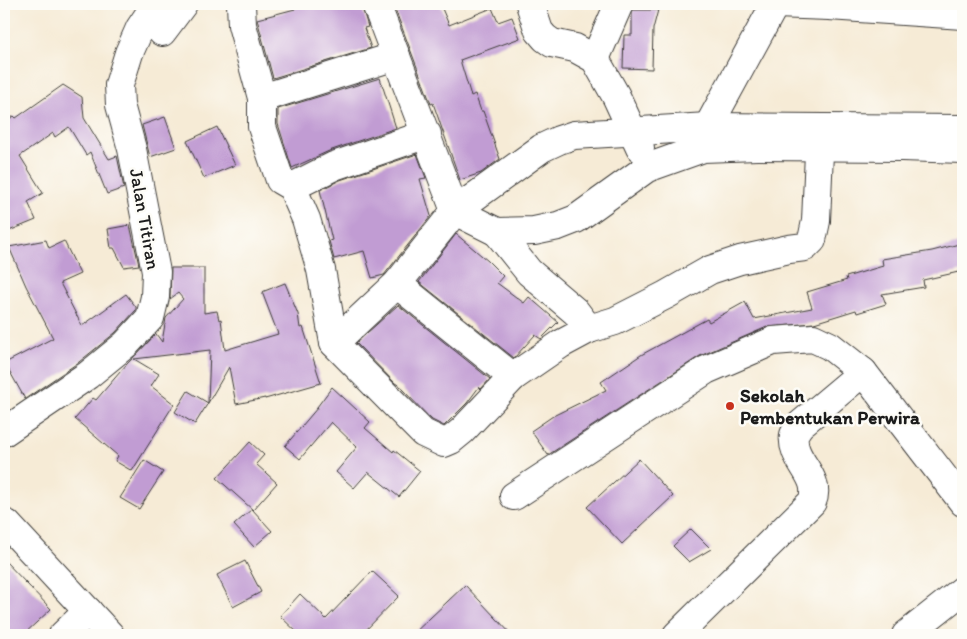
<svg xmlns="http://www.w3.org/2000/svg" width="967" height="639" font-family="Itim,sans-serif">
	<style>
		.building { fill: #c19cd3 }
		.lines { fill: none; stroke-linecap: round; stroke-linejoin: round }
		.minor-casing { stroke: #3d3b38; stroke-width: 30 }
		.minor { stroke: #fff; stroke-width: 28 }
		.poi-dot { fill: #c8321e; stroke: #fdfcf7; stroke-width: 2 }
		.labels { text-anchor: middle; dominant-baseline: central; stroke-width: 5; stroke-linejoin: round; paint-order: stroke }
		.street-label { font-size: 19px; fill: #1c1c1c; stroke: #fdfcf7 }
		.poi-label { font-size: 19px; font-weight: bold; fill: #1c1c1c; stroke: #fdfcf7; text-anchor: start }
	</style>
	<rect width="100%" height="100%" fill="#fdfcf7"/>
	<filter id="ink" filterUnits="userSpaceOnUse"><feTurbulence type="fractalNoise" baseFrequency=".02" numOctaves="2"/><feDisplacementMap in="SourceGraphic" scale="10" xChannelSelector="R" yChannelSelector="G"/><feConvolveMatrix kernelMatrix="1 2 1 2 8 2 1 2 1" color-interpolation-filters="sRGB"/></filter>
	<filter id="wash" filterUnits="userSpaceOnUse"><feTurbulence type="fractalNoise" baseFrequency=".0096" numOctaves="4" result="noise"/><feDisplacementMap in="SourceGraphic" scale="20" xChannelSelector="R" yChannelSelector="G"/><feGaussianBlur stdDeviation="1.12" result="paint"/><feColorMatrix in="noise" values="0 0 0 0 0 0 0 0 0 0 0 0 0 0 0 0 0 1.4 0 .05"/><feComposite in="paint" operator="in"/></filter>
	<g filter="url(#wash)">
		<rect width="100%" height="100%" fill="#f6ebd6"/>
		<g id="blocks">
			<g class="building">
				<polygon points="293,4 361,4 368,27 364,28 371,48 273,78 257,19 295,9"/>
				<polygon points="393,4 440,4 449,25 492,8 498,22 512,17 520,38 460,60 471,96 475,94 481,111 483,111 500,159 481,173 460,180 433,103 431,104"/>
				<polygon points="633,10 658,10 653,29 652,69 623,68 624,35 632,35 632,14"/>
				<polygon points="380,78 396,128 329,151 292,168 278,124 278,109"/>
				<polygon points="63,85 82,97 84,118 109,159 117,156 124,188 107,194 90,152 86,155 69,127 55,137 53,133 20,156 43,193 28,202 36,220 4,233 4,123 14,116 16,118"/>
				<polygon points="165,117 176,148 150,157 142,125"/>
				<polygon points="217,127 235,165 204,178 187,141"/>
				<polygon points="417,154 426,178 420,179 431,216 384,275 372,278 364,251 334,259 329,241 332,240 320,190 340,180"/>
				<polygon points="130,225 139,265 124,267 114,248 111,248 108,229"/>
				<polygon points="456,234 488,261 503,276 497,283 524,303 529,297 558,322 541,339 535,335 514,358 419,282"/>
				<polygon points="46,240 49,248 64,241 80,274 60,283 82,326 126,294 136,307 136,310 115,333 79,362 25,399 5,363 53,338 26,286 9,247"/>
				<polygon points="963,243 963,271 923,280 924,287 882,294 886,304 857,313 856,310 814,323 767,327 700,356 548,455 531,431 553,416 606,390 601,382 641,355 707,319 709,322 745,302 754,319 812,308 807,292 847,280 846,277 883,266 882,259 932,251"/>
				<polygon points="171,268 204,268 204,313 217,311 219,320 221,319 225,350 278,334 262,292 285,283 298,314 300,328 303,327 321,383 265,399 265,398 236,404 229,367 208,403 210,350 134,359 159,374 151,386 174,404 132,471 115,461 118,456 75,419 93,398 96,400 127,364 156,334 162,342 166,318 183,299 178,293 170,299"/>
				<polygon points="398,305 490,379 481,389 479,387 467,403 444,426 432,420 402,389 403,388 395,383 356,343"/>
				<polygon points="332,387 370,422 365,428 393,452 394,450 420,471 399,497 368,472 354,488 336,472 357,447 331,422 300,459 285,446 318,407 317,407"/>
				<polygon points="188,391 208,403 195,424 175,412"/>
				<polygon points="250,442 264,455 256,464 277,483 253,510 217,478"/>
				<polygon points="639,459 673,496 622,544 587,507"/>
				<polygon points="144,460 163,472 139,509 120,498"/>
				<polygon points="252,509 272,531 254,547 234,525"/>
				<polygon points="691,529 711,549 689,562 673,546"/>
				<polygon points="4,560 51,609 23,635 4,635"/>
				<polygon points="245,561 261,592 233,607 217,575"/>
				<polygon points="372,571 399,596 361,635 300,635 280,616 300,594 326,619"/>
				<polygon points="465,585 512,635 412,635"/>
			</g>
		</g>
	</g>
	<g filter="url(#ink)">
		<use href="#blocks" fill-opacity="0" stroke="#3d3b38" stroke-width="1"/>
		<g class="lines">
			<defs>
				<g id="minor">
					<polyline points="241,4 242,25 262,98 262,127 280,180 292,187 306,219 321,270 334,343 423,433 444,443 451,440 462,431 513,377 561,344 589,329 576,312 529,272 497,232"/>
					<polyline points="376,4 455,211 497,232 534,231 558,226 576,219 647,168 703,148 757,146 902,147 963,149"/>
					<polyline points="530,4 539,31 545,38 552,43 575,48 595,59 616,96 640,148"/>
					<polyline points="775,4 829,6 963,15"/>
					<polyline points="162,32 183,4"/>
					<polyline points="595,59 619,4"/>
					<polyline points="262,98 396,56"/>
					<polyline points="704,142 708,127 775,4"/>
					<polyline points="292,187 334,166 427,134"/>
					<polyline points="397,284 513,377"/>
					<polyline points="589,329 615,321 666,295 710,270 740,260 789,249 805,247 812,240 816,221 820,130"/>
					<polyline points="334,343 397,284 455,211 542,148 559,140 574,135 708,127 963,129"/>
					<polyline points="4,432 88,375 126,344 150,318 155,297 156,272 132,149 120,105 119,85 129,53 140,28 156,4"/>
					<polyline points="514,496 706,370 773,341 813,338 830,346 863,372 963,502"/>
					<polyline points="4,523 7,524 110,635"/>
					<polyline points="63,635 88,611"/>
					<path d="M677,635L812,502C823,476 790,461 794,435C795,432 798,428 800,425L863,372"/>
					<polyline points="906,635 963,590"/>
				</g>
			</defs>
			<use href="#minor" class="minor-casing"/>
			<use href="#minor" class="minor"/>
		</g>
	</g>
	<circle class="poi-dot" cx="730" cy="406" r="5"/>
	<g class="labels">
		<g class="street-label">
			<text transform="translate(145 219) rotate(80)">Jalan Titiran</text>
		</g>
		<g class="poi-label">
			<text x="740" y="395">Sekolah<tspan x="740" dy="22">Pembentukan Perwira</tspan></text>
		</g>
	</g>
	<rect width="967" height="639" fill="none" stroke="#fdfcf7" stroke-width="20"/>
</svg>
